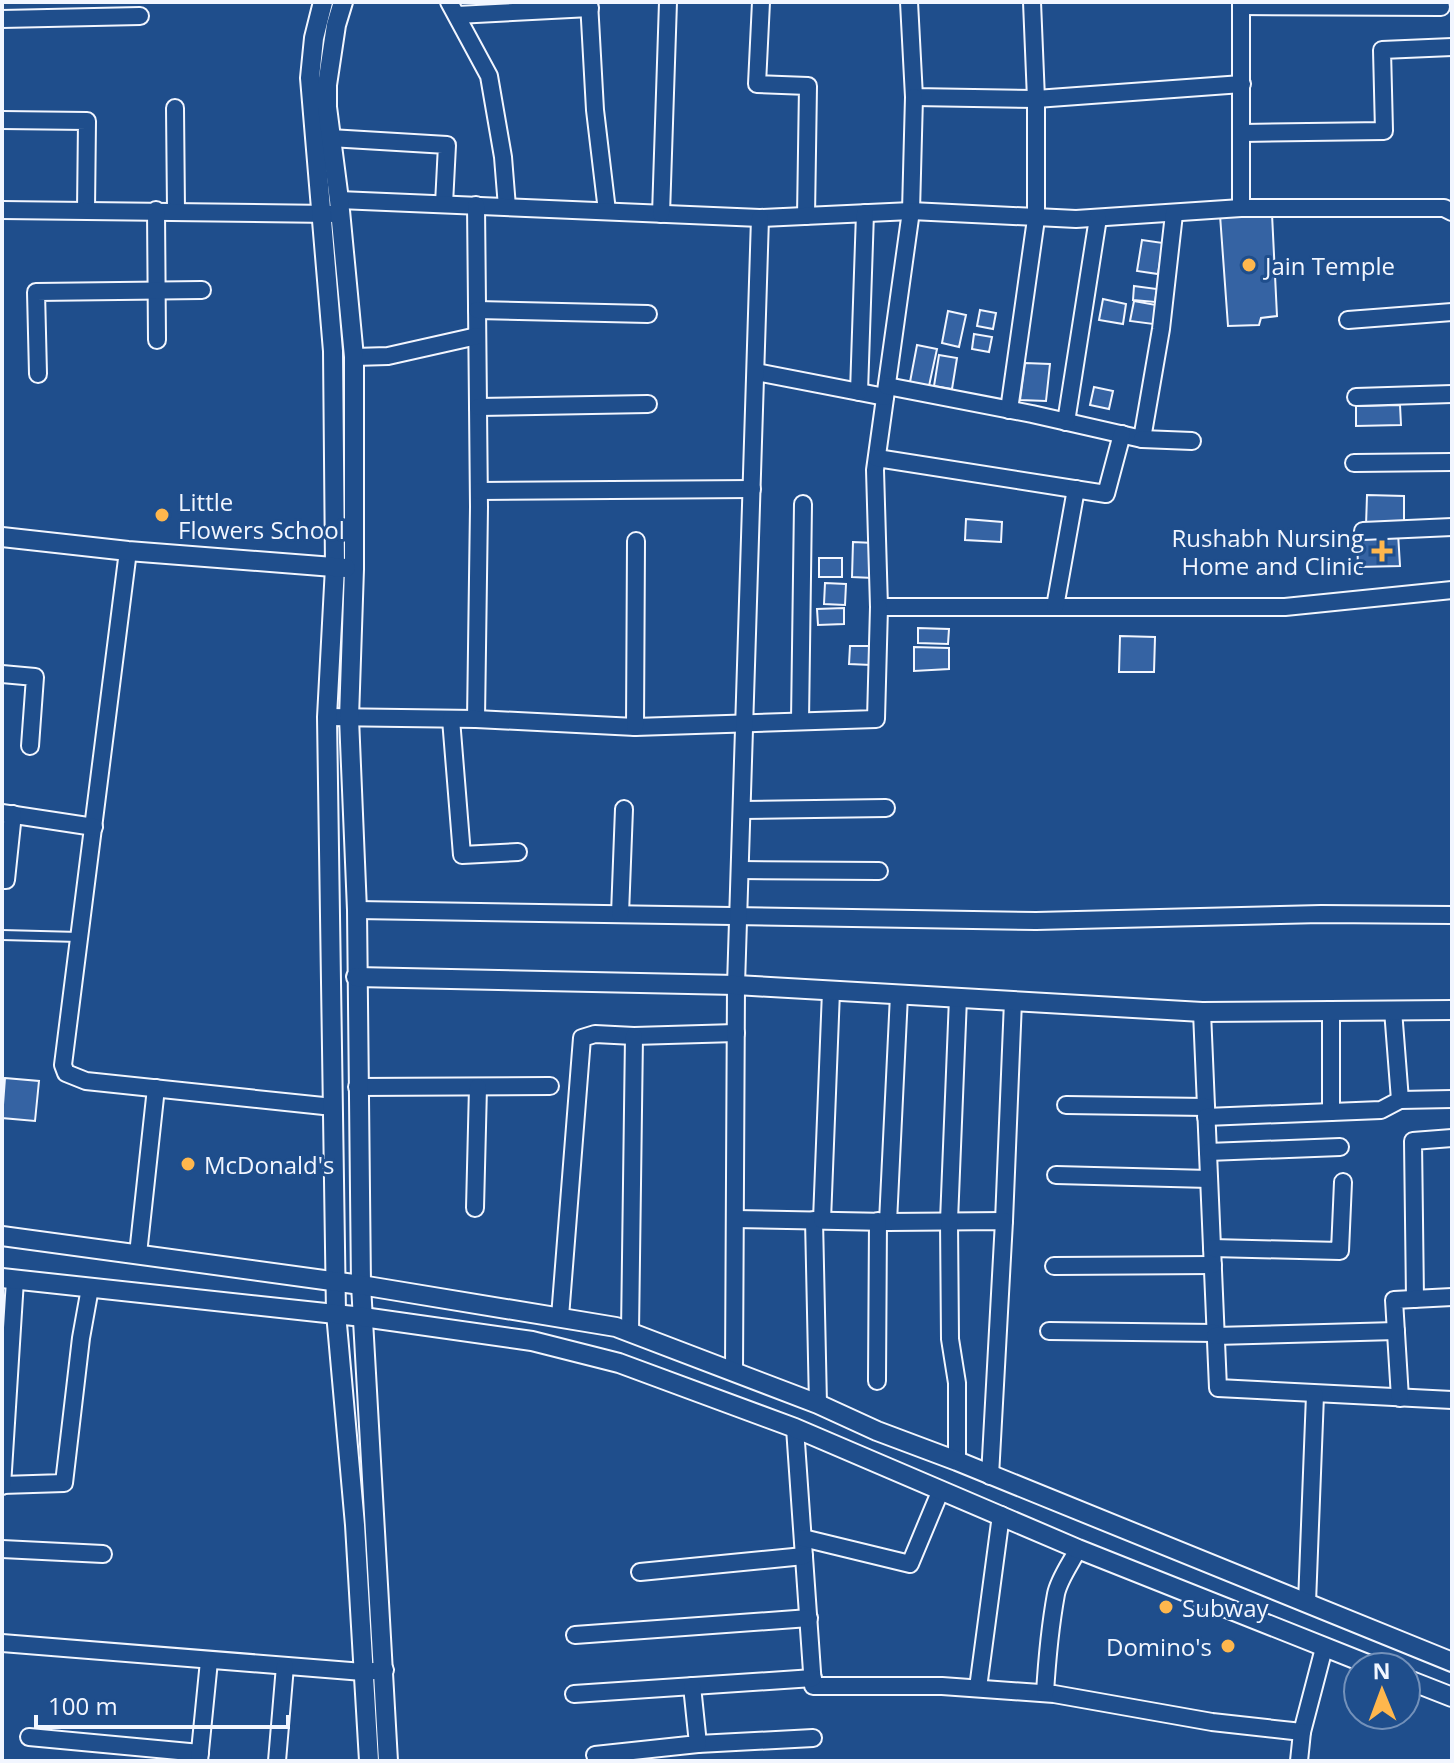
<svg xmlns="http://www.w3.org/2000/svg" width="1454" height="1763" font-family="'Open Sans',sans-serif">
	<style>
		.building { fill: #3563a3; stroke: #f2f6ff; stroke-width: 2 }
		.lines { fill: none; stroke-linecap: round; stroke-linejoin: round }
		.service-casing { stroke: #f2f6ff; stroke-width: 12 }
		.minor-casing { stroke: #f2f6ff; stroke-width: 20 }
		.tertiary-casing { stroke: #f2f6ff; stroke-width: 22 }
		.service { stroke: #1f4e8c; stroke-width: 8 }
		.minor { stroke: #1f4e8c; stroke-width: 16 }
		.tertiary { stroke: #1f4e8c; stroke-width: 18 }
		.poi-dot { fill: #ffb74d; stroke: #1f4e8c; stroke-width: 3 }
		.labels { text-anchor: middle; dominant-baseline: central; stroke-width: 6; stroke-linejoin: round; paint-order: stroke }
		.poi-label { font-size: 24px; fill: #f2f6ff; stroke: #1f4e8c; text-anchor: start }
	</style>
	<rect width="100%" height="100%" fill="#1f4e8c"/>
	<g class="building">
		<polygon points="1272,214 1277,316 1261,318 1259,325 1228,326 1220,215"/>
		<polygon points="1142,240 1163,243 1158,274 1137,271"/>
		<polygon points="1134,286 1157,289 1155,302 1133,300"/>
		<polygon points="1103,299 1126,304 1123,324 1099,320"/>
		<polygon points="1134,301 1156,305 1153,324 1130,321"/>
		<polygon points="980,310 996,313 993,329 977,326"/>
		<polygon points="948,311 966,315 959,347 942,343"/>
		<polygon points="974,334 992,337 989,352 972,349"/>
		<polygon points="917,345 937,349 929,386 910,382"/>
		<polygon points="939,355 957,358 952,389 934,386"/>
		<polygon points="1025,363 1050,364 1046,401 1020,400"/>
		<polygon points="1094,387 1113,391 1109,409 1090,405"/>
		<polygon points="1400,405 1401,425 1356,426 1356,406"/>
		<polygon points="1367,495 1404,496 1404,527 1366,526"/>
		<polygon points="966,519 1002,522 1001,542 965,540"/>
		<polygon points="1398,533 1400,566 1358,567 1357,535"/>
		<polygon points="853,542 874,543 873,578 852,577"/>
		<rect x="819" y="558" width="23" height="19"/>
		<polygon points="825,583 846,584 845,605 824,604"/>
		<polygon points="844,608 844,624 818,625 817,609"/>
		<polygon points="918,628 949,629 948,644 918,643"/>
		<polygon points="1120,636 1155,637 1154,672 1119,672"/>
		<polygon points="850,646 872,646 871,665 849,664"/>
		<polygon points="914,647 949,648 949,669 914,671"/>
		<polygon points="5,1078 39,1081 35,1121 2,1118"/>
	</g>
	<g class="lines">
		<defs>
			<polyline id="service" points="2,935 79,937"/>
			<g id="minor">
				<polyline points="449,2 489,76 503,157 507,207"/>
				<polyline points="589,2 595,110 607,211"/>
				<polyline points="761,2 757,84 808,86 806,216"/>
				<polyline points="909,2 914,97 1036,99 1242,84"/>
				<polyline points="1241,2 1241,208"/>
				<polyline points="1241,6 1441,7"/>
				<polyline points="457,15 590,8"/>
				<polyline points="2,19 140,16"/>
				<polyline points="914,97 911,211 875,470 879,607 1285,607 1452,590"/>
				<polyline points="175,108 176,210"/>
				<polyline points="2,120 87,121 86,210"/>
				<polyline points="1243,133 1384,131 1382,50 1452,47"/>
				<polyline points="330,138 447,145 444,204"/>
				<polyline points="339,200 760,218 911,211 1076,219 1241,208 1444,208 1452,212"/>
				<polyline points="476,205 479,507 476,719"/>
				<polyline points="2,210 331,214"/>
				<polyline points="156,210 157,340"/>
				<polyline points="661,214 668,2"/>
				<polyline points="477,310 648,314"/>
				<polyline points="1348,320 1452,312"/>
				<polyline points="354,357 388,356 477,336"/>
				<polyline points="756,372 885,397"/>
				<polyline points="38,374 36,292 202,290"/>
				<polyline points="887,386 1032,414 1142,439 1161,329 1174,214"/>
				<polyline points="859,392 865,213"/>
				<polyline points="1356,397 1452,394"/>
				<polyline points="478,407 648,404"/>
				<polyline points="1009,410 1036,219 1036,99 1032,2"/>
				<polyline points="1066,422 1098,218"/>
				<polyline points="1142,439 1192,441"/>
				<polyline points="877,458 1106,494 1122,434"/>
				<polyline points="1354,463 1452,462"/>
				<polyline points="479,491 752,489"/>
				<polyline points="1363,531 1452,527"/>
				<polyline points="128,551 63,1065 66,1073 86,1081 333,1107"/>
				<polyline points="1055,607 1076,489"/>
				<polyline points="2,674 35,677 30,746"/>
				<polyline points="327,717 476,719 635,727 876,719 879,607"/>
				<polyline points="451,719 462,855 518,852"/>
				<polyline points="800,721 803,504"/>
				<polyline points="635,727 636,541"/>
				<polyline points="742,810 886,808"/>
				<polyline points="2,813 94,827"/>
				<polyline points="740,870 879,871"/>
				<polyline points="2,880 6,880 13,814"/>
				<polyline points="357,910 1036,921 1321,914 1452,915"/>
				<polyline points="620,914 624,809"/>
				<polyline points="1331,1011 1331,1112"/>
				<polyline points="1202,1012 1218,1388 1452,1400"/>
				<polyline points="357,1087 550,1086"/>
				<polyline points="1400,1100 1452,1099"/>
				<polyline points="1066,1105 1206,1107"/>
				<polyline points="1206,1117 1381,1110 1400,1100 1393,1010"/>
				<polyline points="1208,1152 1340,1147"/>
				<polyline points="1056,1175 1209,1179"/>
				<polyline points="475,1208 478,1087"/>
				<polyline points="735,1219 888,1222 899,995"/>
				<polyline points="814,1220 818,1404"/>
				<polyline points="822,1220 831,991"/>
				<polyline points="1004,1221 1013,1001"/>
				<polyline points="888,1222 1004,1221 990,1476"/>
				<polyline points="1212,1248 1340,1251 1343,1182"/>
				<polyline points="138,1254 156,1088"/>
				<polyline points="1054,1266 1213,1265"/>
				<polyline points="1415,1299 1413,1141 1452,1138"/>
				<polyline points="560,1317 582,1038 595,1034 634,1036 736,1033"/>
				<polyline points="1049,1331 1215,1333"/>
				<polyline points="630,1332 634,1036"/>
				<polyline points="1215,1336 1396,1331"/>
				<polyline points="734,1372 736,985 760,218"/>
				<polyline points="877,1381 878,1221"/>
				<polyline points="1400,1398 1394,1300 1452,1297"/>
				<polyline points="795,1428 813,1686 942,1686 1054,1694 1212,1722 1302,1732 1324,1648"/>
				<polyline points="957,1461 957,1383 950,1339 949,1221 958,998"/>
				<polyline points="2,1485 64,1483 81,1338 90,1288"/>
				<polyline points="2,1486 15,1280"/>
				<polyline points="803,1538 910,1564 940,1492"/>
				<polyline points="2,1549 103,1554"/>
				<polyline points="640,1572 804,1556"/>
				<polyline points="1307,1603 1315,1395"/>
				<polyline points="575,1635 809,1618"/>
				<polyline points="2,1643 363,1672 385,1670"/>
				<polyline points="978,1688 1001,1515"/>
				<path d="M1045,1693C1047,1660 1050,1627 1056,1594C1059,1579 1071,1563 1078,1549"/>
				<polyline points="574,1694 813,1678"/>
				<polyline points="29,1737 200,1753"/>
				<polyline points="698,1744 813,1738"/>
				<polyline points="595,1755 698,1744 692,1686"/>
				<polyline points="199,1761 209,1661"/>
				<polyline points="277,1761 285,1666"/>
				<polyline points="1299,1761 1302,1732"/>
			</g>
			<g id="tertiary">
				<polyline points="323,2 314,38 310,78 333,351 335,567 327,717 336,1313 355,1525 369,1761"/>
				<polyline points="343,2 336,25 327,85 327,107 339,200 354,357 354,569 349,718 357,910 361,1285 388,1761"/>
				<polyline points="2,537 128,551 346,568"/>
				<polyline points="356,977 736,985 1202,1012 1452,1010"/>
				<polyline points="2,1236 361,1285 616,1327 818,1404 877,1431 957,1461 1452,1662"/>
				<polyline points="2,1278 363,1317 532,1341 619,1363 795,1428 1078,1549 1375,1667"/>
				<polyline points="1406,1679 1452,1697"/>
			</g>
		</defs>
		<use href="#service" class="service-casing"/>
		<use href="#minor" class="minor-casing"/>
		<use href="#tertiary" class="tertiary-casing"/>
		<use href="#service" class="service"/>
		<use href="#minor" class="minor"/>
		<use href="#tertiary" class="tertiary"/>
	</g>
	<g class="poi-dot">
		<circle cx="1249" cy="265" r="8"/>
		<circle cx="162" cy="515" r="8"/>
		<path d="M1378 539h8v8h8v8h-8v8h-8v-8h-8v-8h8z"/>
		<circle cx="188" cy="1164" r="8"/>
		<circle cx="1166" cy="1607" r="8"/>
		<circle cx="1228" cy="1646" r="8"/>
	</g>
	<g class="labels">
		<g class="poi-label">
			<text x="1265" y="265">Jain Temple</text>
			<text x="178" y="501">Little<tspan x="178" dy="28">Flowers School</tspan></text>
			<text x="1364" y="537" text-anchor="end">Rushabh Nursing<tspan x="1364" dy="28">Home and Clinic</tspan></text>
			<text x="204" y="1164">McDonald's</text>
			<text x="1182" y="1607">Subway</text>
			<text x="1212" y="1646" text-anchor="end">Domino's</text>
		</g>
	</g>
	<rect width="1454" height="1763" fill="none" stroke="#f2f6ff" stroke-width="8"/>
	<g transform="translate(1382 1691) rotate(359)"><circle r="38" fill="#1f4e8c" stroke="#7391ba" stroke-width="2"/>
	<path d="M0-6L14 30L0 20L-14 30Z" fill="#ffb74d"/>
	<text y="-12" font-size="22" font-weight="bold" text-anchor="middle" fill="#f2f6ff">N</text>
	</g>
	<path d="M36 1715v12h252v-12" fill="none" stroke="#f2f6ff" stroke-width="4"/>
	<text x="48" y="1715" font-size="24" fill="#f2f6ff" stroke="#1f4e8c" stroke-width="6" paint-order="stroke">100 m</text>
</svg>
